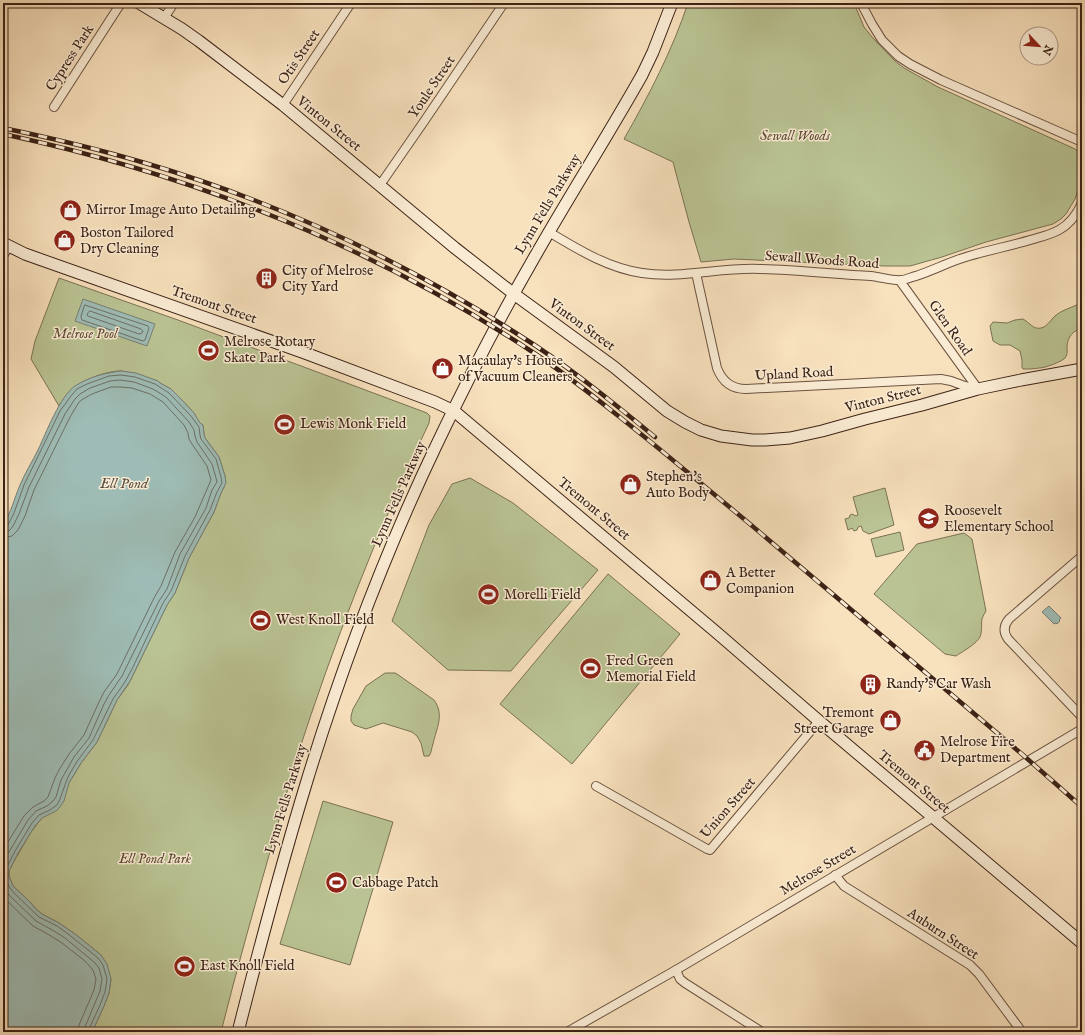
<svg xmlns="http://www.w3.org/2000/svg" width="1085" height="1035" font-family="'IM FELL English',serif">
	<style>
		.green { fill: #bac393; stroke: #7b7254 }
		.water { fill: #9ebcb5; stroke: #777e75 }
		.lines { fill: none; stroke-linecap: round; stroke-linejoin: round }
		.shore { stroke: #6d6f66; stroke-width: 1 }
		.street-casing { stroke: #6b5240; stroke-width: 10 }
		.secondary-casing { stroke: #3c2216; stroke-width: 13 }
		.street { stroke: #faecd4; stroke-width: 8 }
		.secondary { stroke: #faecd4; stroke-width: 11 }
		.rail-casing { stroke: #3c2216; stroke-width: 4.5 }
		.rail { stroke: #faecd4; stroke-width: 3; stroke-dasharray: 9; stroke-linecap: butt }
		.labels { text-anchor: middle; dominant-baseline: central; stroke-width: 3; stroke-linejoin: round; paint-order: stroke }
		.street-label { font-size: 14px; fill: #3c2216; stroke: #faecd4 }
		.park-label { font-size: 14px; font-style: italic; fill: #5c4a35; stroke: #faecd4 }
		.poi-label { font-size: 14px; fill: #3c2216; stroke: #faecd4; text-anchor: start }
		.water-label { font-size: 15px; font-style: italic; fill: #595046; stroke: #faecd4 }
	</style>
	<rect width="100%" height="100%" fill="#f8e1bd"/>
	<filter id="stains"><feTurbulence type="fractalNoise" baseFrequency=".005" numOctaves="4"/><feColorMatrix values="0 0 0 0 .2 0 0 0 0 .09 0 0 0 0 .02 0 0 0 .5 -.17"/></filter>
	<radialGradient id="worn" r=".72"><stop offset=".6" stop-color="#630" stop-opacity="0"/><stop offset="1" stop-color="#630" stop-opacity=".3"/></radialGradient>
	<g class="green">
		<path d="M688,3H854L864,27L872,37L895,61L904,68L938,87L1075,149L1082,156V178L1075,199L1066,214L1061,219L1053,224L986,242L942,257L910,266H884L734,259L701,262L689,222L673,162L624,139C649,95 672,51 688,3Z"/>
		<path d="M59,278L178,320L427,413L430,416L429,423C377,532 333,645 296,760C288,787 281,814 273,841C255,905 237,968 221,1032H92L104,1006L109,993L111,979L101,955L75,934L59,923L42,914L37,910L29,901L13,886L9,876V871L13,863L31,832L69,783L81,763L97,742L117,700L128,685L136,669L167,605L175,593L189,558L214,512L221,493L224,487L225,476L219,457L205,438L204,434L203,425L199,423L194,413L179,397L171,389L160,383L158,381C145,377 135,373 122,371C108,370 79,381 70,391C65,395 63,401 59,406L31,359L35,341Z"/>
		<path d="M1082,302V328C1073,331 1068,336 1067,346C1067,350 1068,354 1065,358C1061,362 1045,368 1039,368C1034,369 1029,369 1023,369L1022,367V360L1020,351L1010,345H1000L993,341L990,326L993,322L1007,323L1015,320L1023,319C1027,321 1032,327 1036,328C1045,330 1049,322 1054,317C1062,309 1073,308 1082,302Z"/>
		<polygon points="470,478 513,503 598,570 511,671 448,670 392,621 429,525 452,484"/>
		<polygon points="885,488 894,525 869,534 863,531 861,526 858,527 857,530 854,531 852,528 848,530 845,519 849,518 850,515 852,514 856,516 858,515 853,497"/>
		<polygon points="900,532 904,550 876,557 871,539"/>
		<path d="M964,533L972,539L986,611C979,622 983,622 981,633C981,642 963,651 956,656L945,654L874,594L917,544Z"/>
		<polygon points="608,574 680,634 572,764 500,704"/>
		<path d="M385,673H395L397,674L434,700C445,715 436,729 433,744C431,749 432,752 429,756H424L421,743L417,736L412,732L383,723L366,729L354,725L351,721V716L353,709L366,686Z"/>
		<polygon points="323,801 393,822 350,965 280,944"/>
	</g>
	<g class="water">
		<polygon points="83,299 155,324 147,346 75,321"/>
		<path d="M121,371L136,373L158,381L160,383L171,389L179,397L194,413L200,423L203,425L204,434L205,438L219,457L225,476L226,483L221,493L214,512L189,558L175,593L167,605L130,681L117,700L97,742L81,763L69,783L64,801L60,807L56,811L42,818L35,826L18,853L9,871V876L13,886L29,901L37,910L42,914L59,923L75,934L101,955L107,964L111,979L109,993L104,1006L92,1032H3V525C11,513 14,499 20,485C25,473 32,462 38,450C46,433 60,396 75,386C89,377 105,373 121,371Z"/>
		<polygon points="1049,606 1061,618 1059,620 1060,621 1057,624 1056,623 1054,624 1042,612"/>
	</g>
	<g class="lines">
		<g class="shore">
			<polygon points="85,305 148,326 149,328 145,340 143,341 82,320 81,317"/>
			<polygon points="90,311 141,329 143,331 142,333 139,334 88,316 87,315 88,313"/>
			<polyline points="3,527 6,527 8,525 14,513 24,485 60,411 71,396 77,389 87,384 109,376 121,375 135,377 155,384 169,393 191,416 199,427 200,435 201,439 216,459 221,477 222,483 217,492 210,510 185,556 171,591 163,603 133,667 125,682 113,699 93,740 78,760 69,775 66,782 60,799 57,805 50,810 39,815 32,823 15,851 6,869 5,877 7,883 10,888 14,893 39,917 57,926 72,937 98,958 103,965 107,979 105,992 100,1005 89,1029 89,1032"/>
			<polyline points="3,532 9,531 13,526 19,514 29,487 65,414 75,399 80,394 90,388 110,381 120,380 134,382 153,389 166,397 189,422 194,430 195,436 197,442 212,464 216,478 217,482 212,490 206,508 180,554 167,589 159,601 122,676 109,695 104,704 89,738 74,757 65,773 61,780 56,797 53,801 47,806 36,811 28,820 3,862"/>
			<polyline points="3,538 12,536 18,530 25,516 34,490 70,417 79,402 83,399 92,394 111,387 120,387 132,388 150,394 163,402 184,425 188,433 189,439 192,444 207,466 211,480 195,517 175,552 161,586 154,598 117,674 104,692 99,702 84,735 69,754 59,770 55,778 48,797 44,801 33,807 24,816 3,850"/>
			<polyline points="3,887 10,896 36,921 54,931 65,938 94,962 99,968 102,979 100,991 85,1027 84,1032"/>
			<polyline points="3,897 33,926 51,936 62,943 85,961 93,970 96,979 94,990 79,1025 78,1032"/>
		</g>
		<defs>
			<g id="street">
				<polyline points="861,3 872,24 882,40 898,56 910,64 941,80 1082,142"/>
				<polyline points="164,18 174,3"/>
				<polyline points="283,105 351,3"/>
				<polyline points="54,107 121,3"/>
				<polyline points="380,185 425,120 504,3"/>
				<path d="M549,232C579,250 608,268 642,273C681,279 721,267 760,269C797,270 834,274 871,276C880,277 894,281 901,280C906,280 911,277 916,276C934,270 951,261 969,256C989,250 1010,246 1030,240C1040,237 1050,235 1059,230C1070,224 1077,214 1082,203"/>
				<polyline points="3,256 9,246"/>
				<path d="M696,273L717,368C722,381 731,389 746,389L941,379L951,381L962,385L977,389"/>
				<polyline points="900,281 978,389"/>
				<path d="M1082,556L1009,619C1004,625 1003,632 1008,639L1082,717"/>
				<polyline points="596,786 707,849 710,850 819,721"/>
				<polyline points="835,875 844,886 970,965 979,974 1022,1032"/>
				<polyline points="676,970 680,979 685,983 762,1032"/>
				<polyline points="567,1032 676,970 1082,729"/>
			</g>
			<g id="secondary">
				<polyline points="139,3 182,29 199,41 283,105 455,248 514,294 614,367 667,411 685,422 701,430 721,436 752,440 765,440 790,438 822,431 865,419 922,405 978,389 1021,380 1082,369"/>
				<polyline points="3,243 25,254 305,353 435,402 454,411 716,632 819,721 1082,943"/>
				<path d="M238,1032C259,949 281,866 306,784C341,669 384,555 436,446C465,385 496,324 530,265C566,201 606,139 642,75L653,52L672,3"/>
			</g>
		</defs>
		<use href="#street" class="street-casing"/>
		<use href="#secondary" class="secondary-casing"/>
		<use href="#street" class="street"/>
		<use href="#secondary" class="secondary"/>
		<defs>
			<g id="rail">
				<path d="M3,128C51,138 98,149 145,163C284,204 416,267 536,346C578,374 617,406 655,437"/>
				<path d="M3,134C194,175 371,245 534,353C561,371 587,391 612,411C657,446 700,483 744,519C837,598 930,676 1023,755L1082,807"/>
			</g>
		</defs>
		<use href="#rail" class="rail-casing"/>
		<use href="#rail" class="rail"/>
	</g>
	<defs>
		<symbol id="shop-disc" viewBox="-11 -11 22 22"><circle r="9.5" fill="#8f2418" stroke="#faecd4"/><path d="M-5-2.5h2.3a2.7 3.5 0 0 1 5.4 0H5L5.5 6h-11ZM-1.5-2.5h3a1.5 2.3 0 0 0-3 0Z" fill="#fff"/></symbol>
		<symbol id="building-disc" viewBox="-11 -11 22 22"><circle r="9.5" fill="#8f2418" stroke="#faecd4"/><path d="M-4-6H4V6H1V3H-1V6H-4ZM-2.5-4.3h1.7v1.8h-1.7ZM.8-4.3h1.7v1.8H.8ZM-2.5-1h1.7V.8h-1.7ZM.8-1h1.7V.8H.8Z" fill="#fff"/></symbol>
		<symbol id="stadium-disc" viewBox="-11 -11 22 22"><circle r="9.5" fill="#8f2418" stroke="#faecd4"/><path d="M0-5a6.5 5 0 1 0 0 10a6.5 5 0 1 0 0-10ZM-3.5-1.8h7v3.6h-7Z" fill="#fff"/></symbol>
		<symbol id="school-disc" viewBox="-11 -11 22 22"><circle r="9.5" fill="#8f2418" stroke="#faecd4"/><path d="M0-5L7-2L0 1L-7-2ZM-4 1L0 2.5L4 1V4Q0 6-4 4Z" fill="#fff"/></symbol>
		<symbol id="civic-disc" viewBox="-11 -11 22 22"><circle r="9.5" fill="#8f2418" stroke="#faecd4"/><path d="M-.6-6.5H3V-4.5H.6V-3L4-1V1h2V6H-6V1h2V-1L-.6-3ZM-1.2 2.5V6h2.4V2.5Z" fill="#fff"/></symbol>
	</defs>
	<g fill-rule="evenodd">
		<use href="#shop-disc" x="58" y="198" width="25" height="25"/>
		<use href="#shop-disc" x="52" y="228" width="25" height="25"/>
		<use href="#building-disc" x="254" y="266" width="25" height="25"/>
		<use href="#stadium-disc" x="196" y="338" width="25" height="25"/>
		<use href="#shop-disc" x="430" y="356" width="25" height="25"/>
		<use href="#stadium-disc" x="272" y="412" width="25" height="25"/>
		<use href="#shop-disc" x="618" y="472" width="25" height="25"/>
		<use href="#school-disc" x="916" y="506" width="25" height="25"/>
		<use href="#shop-disc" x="698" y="568" width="25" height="25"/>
		<use href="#stadium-disc" x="476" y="582" width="25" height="25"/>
		<use href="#stadium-disc" x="248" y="608" width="25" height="25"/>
		<use href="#stadium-disc" x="578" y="656" width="25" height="25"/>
		<use href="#building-disc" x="858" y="672" width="25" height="25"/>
		<use href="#shop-disc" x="878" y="708" width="25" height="25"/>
		<use href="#civic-disc" x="912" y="738" width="25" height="25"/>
		<use href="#stadium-disc" x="324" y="870" width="25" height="25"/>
		<use href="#stadium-disc" x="172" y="954" width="25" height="25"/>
	</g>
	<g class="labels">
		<g class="street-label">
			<text transform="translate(299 57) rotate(-56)">Otis Street</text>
			<text transform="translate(70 58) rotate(-57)">Cypress Park</text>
			<text transform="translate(432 87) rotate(-56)">Youle Street</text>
			<text transform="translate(329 124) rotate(39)">Vinton Street</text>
			<text transform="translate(548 204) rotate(-59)">Lynn Fells Parkway</text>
			<text transform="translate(822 260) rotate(4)">Sewall Woods Road</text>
			<text transform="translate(214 305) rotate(19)">Tremont Street</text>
			<text transform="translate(582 325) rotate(36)">Vinton Street</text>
			<text transform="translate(950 328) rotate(55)">Glen Road</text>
			<text transform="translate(794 374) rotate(-3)">Upland Road</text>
			<text transform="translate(883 399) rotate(-14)">Vinton Street</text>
			<text transform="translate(399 494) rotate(-66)">Lynn Fells Parkway</text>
			<text transform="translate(594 509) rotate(40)">Tremont Street</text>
			<text transform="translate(914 782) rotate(40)">Tremont Street</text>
			<text transform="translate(286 799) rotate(-73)">Lynn Fells Parkway</text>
			<text transform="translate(728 808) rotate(-49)">Union Street</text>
			<text transform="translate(818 870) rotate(-31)">Melrose Street</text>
			<text transform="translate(943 934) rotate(33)">Auburn Street</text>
		</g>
		<g class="park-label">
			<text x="795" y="136">Sewall Woods</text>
			<text x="85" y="334">Melrose Pool</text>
			<text x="155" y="859">Ell Pond Park</text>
		</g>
		<g class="poi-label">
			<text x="86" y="210">Mirror Image Auto Detailing</text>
			<text x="80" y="233">Boston Tailored<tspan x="80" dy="16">Dry Cleaning</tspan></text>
			<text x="282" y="271">City of Melrose<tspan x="282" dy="16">City Yard</tspan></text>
			<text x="224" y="342">Melrose Rotary<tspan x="224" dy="16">Skate Park</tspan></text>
			<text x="458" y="361">Macaulay's House<tspan x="458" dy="16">of Vacuum Cleaners</tspan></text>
			<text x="300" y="424">Lewis Monk Field</text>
			<text x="646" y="477">Stephen's<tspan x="646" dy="16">Auto Body</tspan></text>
			<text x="944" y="511">Roosevelt<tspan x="944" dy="16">Elementary School</tspan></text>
			<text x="726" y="573">A Better<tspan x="726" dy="16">Companion</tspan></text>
			<text x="504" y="595">Morelli Field</text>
			<text x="276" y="620">West Knoll Field</text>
			<text x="606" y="661">Fred Green<tspan x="606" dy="16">Memorial Field</tspan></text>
			<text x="886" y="684">Randy's Car Wash</text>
			<text x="874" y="713" text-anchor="end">Tremont<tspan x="874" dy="16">Street Garage</tspan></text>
			<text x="940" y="742">Melrose Fire<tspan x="940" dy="16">Department</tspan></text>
			<text x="352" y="883">Cabbage Patch</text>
			<text x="200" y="966">East Knoll Field</text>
		</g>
		<g class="water-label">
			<text x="124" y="483">Ell Pond</text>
		</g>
	</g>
	<rect width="1085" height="1035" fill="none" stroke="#f8e1bd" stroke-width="16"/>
	<rect x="4" y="4" width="1077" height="1027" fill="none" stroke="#3c2216" stroke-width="2"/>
	<rect x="8" y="8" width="1069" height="1019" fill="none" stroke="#3c2216"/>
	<g transform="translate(1039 46) rotate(116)"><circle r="19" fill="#faecd4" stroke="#ae9b88"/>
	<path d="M0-3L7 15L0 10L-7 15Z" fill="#8f2418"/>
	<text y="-6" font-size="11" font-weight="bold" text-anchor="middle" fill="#3c2216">N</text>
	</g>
	<rect width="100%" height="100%" filter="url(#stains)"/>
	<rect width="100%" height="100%" fill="url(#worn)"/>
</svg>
